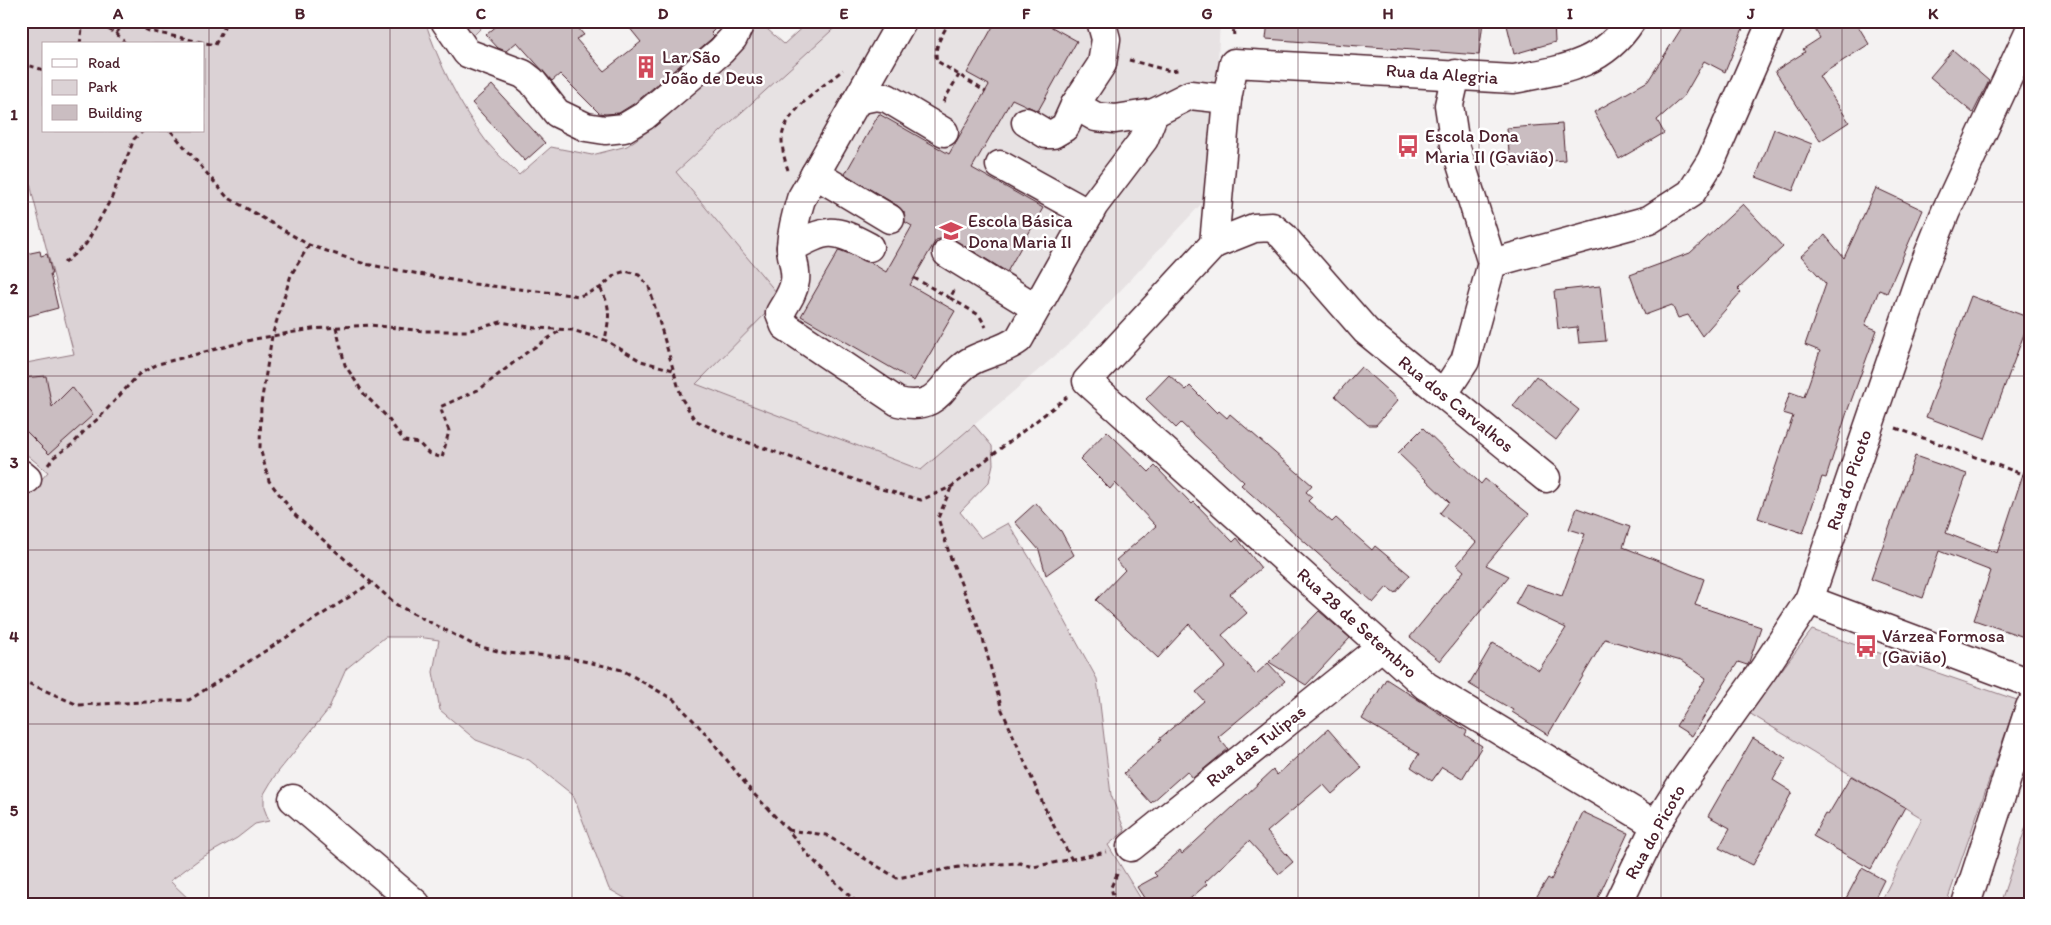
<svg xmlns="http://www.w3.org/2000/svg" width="2051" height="925" font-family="Itim,sans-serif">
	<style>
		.built { fill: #e7e2e3 }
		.green { fill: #dbd2d5; stroke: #927880; fill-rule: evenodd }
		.building { fill: #cabdc1; stroke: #4a1f2b }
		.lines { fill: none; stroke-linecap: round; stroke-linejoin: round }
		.minor-casing { stroke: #4a1f2b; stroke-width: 31 }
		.path { stroke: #4a1f2b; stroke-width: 3; stroke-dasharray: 5 4; stroke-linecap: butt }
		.minor { stroke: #fff; stroke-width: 28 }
		.grid { fill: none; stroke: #4a1f2b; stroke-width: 1; stroke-opacity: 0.55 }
		.labels { text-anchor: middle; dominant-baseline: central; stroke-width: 5; stroke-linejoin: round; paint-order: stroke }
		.poi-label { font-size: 18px; fill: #4a1f2b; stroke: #fff; text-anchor: start }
		.street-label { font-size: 18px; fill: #4a1f2b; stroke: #fff }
		.neatline { fill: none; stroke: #4a1f2b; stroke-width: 2 }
		.grid-label { font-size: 16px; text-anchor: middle; font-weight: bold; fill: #4a1f2b }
	</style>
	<rect width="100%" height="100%" fill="#f4f2f2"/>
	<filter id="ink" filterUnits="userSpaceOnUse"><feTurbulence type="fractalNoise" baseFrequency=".02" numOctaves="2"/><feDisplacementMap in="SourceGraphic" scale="10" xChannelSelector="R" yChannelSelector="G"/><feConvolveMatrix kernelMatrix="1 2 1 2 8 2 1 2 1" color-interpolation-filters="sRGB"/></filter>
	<g filter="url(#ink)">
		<polygon class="built" points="842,21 1220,21 1217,79 1205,200 1075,339 921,470 695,384 781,298 676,172"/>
		<g class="green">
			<path d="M21,21H425C439,64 459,105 486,141C496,153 508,164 519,175L551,147L592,155L627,146L661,122L719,69L751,21H758L784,44L809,21H842L676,172L781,298L696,384L921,470L974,425L992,446L993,464L989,482L960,512L981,538L1008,523L1036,568L1097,679L1111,795L1125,831L1108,845L1144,904H635L609,889L573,795L529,760L476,740L440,710L433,672L439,640L418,637H385L346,669L328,710L274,777L264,794V808L269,821L255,824L237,838L201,858L170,881L194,904H21V493L26,497L48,472L21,450V364L74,354L33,197L21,136ZM44,44H204V131H44Z"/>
			<polygon points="458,21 488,21 473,36"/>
			<polygon points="1812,630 2017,700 1946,904 1880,904 1922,818 1749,713"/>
			<polygon points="2030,815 2030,904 2000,904"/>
		</g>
		<g class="building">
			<polygon points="498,21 572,21 584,35 576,39 604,71 641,42 624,21 723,21 711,33 714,36 710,40 635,103 619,113 605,114 599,113 560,74 552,81 517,42 506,51 498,48 486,35 500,23"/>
			<polygon points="996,21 1041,21 1077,41 1038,111 1012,99 972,168 1043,208 1007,272 955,240 947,237 936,240 910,285 955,311 914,381 801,316 839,250 870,262 886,272 912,226 905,222 904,212 898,206 845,174 879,114 949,154 989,85 967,73"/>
			<polygon points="1268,21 1483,21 1479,55 1266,39"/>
			<polygon points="1506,21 1554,21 1555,42 1514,54"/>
			<polygon points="1686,21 1746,21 1725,72 1704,61 1684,96 1657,120 1664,133 1619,159 1594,112 1648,81"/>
			<polygon points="1810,21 1855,21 1869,44 1819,76 1849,122 1820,141 1775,71 1805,52 1803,49 1820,38"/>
			<polygon points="1953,50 1989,81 1973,113 1930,77"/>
			<polygon points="492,85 545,143 525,161 472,103"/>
			<polygon points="1562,124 1565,160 1510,164 1507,128"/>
			<polygon points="1774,129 1812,144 1793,191 1756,177"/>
			<polygon points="1876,188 1923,210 1887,293 1879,290 1865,325 1877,330 1847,412 1826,478 1822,477 1803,533 1758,518 1793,416 1783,413 1790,392 1804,397 1820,351 1805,345 1826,284 1801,256 1825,235 1844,258"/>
			<polygon points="1743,204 1783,247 1738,289 1741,292 1702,336 1688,315 1678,318 1672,305 1645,315 1630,275 1690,253"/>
			<polygon points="40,251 41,256 47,254 52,274 50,274 58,308 21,318 21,255"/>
			<polygon points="1600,286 1606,341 1579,343 1577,327 1558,329 1554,291"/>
			<polygon points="1971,296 2030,318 1985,439 1926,417"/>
			<polygon points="1361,367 1398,400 1376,425 1368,425 1335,396"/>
			<polygon points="1169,375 1186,390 1190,386 1217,413 1219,411 1227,418 1230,414 1312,485 1306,492 1312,497 1308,501 1332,522 1336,518 1372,550 1375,546 1410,575 1395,593 1387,587 1373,603 1241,485 1244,482 1181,423 1176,428 1146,399"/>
			<polygon points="46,376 52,407 72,387 93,415 49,454 21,426 21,378"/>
			<polygon points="1536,376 1579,410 1556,440 1513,406"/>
			<polygon points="1423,428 1481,484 1485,479 1529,514 1486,565 1509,576 1440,661 1410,637 1464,571 1457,565 1476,542 1440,513 1449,502 1398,453"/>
			<polygon points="1107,431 1149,472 1155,466 1192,504 1194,502 1233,542 1237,538 1261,568 1230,594 1247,613 1222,635 1256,674 1268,663 1285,681 1218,737 1228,749 1193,778 1187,771 1151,803 1124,773 1161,740 1159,739 1204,701 1196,692 1226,667 1189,624 1158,658 1096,600 1125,570 1116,560 1156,526 1115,483 1110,489 1080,459"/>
			<polygon points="1915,456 1967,474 1946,533 1997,553 2026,465 2030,465 2030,639 1974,620 1991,571 1939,551 1923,598 1871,579"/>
			<polygon points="1036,503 1061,531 1074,555 1046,575 1039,550 1015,522"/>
			<polygon points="1577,508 1630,527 1623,547 1704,579 1695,605 1761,627 1749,662 1747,665 1738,662 1692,736 1676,726 1706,678 1681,661 1605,639 1548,735 1512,712 1513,710 1469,684 1493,643 1539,670 1566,628 1515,604 1526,584 1562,596 1585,534 1569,529"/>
			<polygon points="1319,611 1350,638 1306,685 1269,662"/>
			<polygon points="1386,679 1467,731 1465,735 1482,746 1462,779 1442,767 1432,781 1411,767 1419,754 1362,719"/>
			<polygon points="1328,729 1362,768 1332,794 1323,784 1267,832 1293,862 1279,874 1249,841 1205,882 1207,884 1184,904 1148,904 1137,887 1157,876 1154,873 1180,851 1182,854 1273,770 1277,775"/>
			<polygon points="1753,738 1786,758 1773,780 1792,792 1753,865 1719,848 1730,828 1708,816"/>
			<polygon points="1851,776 1905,807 1871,869 1813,836 1825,814 1828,815"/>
			<polygon points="1583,812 1628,833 1595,904 1532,904 1548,878 1551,880"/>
			<polygon points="1862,868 1884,880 1872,904 1843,904"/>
		</g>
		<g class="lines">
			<defs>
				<g id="minor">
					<polyline points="445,21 467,53 523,74 532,81 557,113 586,127 605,130 624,128 644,116 721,51 733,38 741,21"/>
					<path d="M902,21L801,199C796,215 792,230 791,246C791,258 797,269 795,281C793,294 786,302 780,313L785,326L898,402C945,413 942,375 973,360C989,352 1005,350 1019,339L1094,205L1144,139L1154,113"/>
					<polyline points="857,100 876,96 887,98 944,132"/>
					<polyline points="1075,105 1096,117 1115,119 1154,113 1190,95 1227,99"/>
					<polyline points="1026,122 1046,134 1053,134 1065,127 1075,105 1102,64 1106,39 1101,21"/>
					<polyline points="1000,165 1089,214"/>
					<polyline points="815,174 890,219"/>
					<path d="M1214,244L1227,99L1234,63L1513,79C1561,70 1602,66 1631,21"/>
					<path d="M791,248C827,229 832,227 869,247"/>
					<polyline points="947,253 1036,308"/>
					<polyline points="1492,263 1649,220 1691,193 1711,161 1772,21"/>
					<polyline points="1444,393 1465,361 1492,263 1455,145 1449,105 1456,74"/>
					<polyline points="21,474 27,479"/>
					<polyline points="1546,478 1366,331 1283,236 1272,227 1254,228 1214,244 1087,381 1426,686 1656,825"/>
					<polyline points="1809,600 2030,683"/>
					<polyline points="293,799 416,904"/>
					<polyline points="1131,847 1382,646"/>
					<polyline points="1618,904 1656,825 1681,785 1763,670 1809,600 1923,268 1946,211 2030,30"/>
					<polyline points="1966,904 2030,707"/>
				</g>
			</defs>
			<use href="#minor" class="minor-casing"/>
			<g class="path">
				<polyline points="92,21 116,33 126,44"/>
				<path d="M950,21C943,34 933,46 937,61L986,92"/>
				<polyline points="1233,21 1234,38"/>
				<polyline points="116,33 127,21 149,31 215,45 227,21"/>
				<polyline points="80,44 83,21"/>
				<polyline points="1129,60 1170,71 1178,70"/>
				<polyline points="21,63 44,70"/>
				<polyline points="943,102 959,75"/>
				<polyline points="171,131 227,197 309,245 365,264 474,284 580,296 600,288 616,274 626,271 639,275 649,287 682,399 695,420 724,434 881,489 921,500 951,487 1067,397"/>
				<path d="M788,170C785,161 782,150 782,139C782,114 824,85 843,70"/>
				<polyline points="309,245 291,275 272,336 261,404 260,448 269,481 296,516 397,605 474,645 505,653 566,657 622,670 674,700 708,736 752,792 788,830 809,856 858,904"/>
				<polyline points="64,263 86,244 112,197 134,139 143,131"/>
				<polyline points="914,278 950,298 956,287"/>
				<path d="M600,288C612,308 609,318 605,340"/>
				<polyline points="950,298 979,315 986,327"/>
				<polyline points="336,327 345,365 364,394 387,417 404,441 419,443 428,453 442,458 449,431 440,407 480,389 526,353 561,330"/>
				<polyline points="1896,428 2030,477"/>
				<polyline points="48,465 54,457 73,444 86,429 99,418 139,374 158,364 255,339 312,329 370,325 423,331 467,331 501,322 535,328 572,330 605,340 641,361 673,370"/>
				<polyline points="951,488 938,518 950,556 983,639 1002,710 1047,813 1072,860"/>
				<polyline points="21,680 78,705 189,700 371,583"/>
				<polyline points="788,830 826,835 897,878 965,866 1020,863 1033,867 1106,852"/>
				<polyline points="1115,904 1111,887 1119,870"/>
			</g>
			<use href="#minor" class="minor"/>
		</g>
	</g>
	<path class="grid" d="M209,21V904M390,21V904M572,21V904M753,21V904M935,21V904M1116,21V904M1298,21V904M1479,21V904M1661,21V904M1842,21V904M21,202H2030M21,376H2030M21,550H2030M21,724H2030"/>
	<defs>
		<symbol id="building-bare" viewBox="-9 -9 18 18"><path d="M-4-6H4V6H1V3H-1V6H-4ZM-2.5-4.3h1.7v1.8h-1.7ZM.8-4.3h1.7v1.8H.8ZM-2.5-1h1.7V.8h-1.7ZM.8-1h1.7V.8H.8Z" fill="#d1495b" stroke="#fff" stroke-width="2.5" paint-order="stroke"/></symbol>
		<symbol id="bus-bare" viewBox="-9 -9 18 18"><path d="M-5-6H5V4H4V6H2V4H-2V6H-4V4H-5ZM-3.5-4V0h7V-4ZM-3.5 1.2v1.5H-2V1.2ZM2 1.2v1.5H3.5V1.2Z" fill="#d1495b" stroke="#fff" stroke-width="2.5" paint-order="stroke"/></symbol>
		<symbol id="school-bare" viewBox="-9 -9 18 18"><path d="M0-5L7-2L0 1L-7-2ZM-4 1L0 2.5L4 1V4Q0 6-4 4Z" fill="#d1495b" stroke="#fff" stroke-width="2.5" paint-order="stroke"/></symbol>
	</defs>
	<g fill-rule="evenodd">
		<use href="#building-bare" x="630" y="51" width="32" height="32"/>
		<use href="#bus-bare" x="1392" y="130" width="32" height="32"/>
		<use href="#school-bare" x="935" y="215" width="32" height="32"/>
		<use href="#bus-bare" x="1850" y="630" width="32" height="32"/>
	</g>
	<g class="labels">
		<g class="poi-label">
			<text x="662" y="57">Lar São<tspan x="662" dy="21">João de Deus</tspan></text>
			<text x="1425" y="136">Escola Dona<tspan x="1425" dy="21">Maria II (Gavião)</tspan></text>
			<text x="968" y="221">Escola Básica<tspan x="968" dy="21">Dona Maria II</tspan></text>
			<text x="1882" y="636">Várzea Formosa<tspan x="1882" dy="21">(Gavião)</tspan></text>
		</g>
		<g class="street-label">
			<text transform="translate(1442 74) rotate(4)">Rua da Alegria</text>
			<text transform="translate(1456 404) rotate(39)">Rua dos Carvalhos</text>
			<text transform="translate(1849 480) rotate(-71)">Rua do Picoto</text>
			<text transform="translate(1357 623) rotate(42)">Rua 28 de Setembro</text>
			<text transform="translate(1256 746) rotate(-38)">Rua das Tulipas</text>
			<text transform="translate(1655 832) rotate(-61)">Rua do Picoto</text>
		</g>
	</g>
	<rect width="2051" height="925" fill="none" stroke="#fff" stroke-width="55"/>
	<rect x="42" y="42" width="162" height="90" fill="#ffffff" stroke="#b7a5aa"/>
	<rect x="52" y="59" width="25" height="8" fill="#ffffff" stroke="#b7a5aa"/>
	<text x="88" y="68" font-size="15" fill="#4a1f2b">Road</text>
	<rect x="52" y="80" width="25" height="15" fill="#dbd2d5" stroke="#b7a5aa"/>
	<text x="88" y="92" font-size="15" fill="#4a1f2b">Park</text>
	<rect x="52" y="105" width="25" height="15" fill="#cabdc1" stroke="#b7a5aa"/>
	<text x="88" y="118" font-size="15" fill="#4a1f2b">Building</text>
	<rect x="28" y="28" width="1996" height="870" class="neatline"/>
	<g class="grid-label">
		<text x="118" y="19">A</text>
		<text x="300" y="19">B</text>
		<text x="481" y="19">C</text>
		<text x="663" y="19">D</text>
		<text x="844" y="19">E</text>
		<text x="1026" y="19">F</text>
		<text x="1207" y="19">G</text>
		<text x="1388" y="19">H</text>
		<text x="1570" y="19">I</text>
		<text x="1751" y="19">J</text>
		<text x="1933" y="19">K</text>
		<text x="14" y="120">1</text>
		<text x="14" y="294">2</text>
		<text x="14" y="468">3</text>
		<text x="14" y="642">4</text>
		<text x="14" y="816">5</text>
	</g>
</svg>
